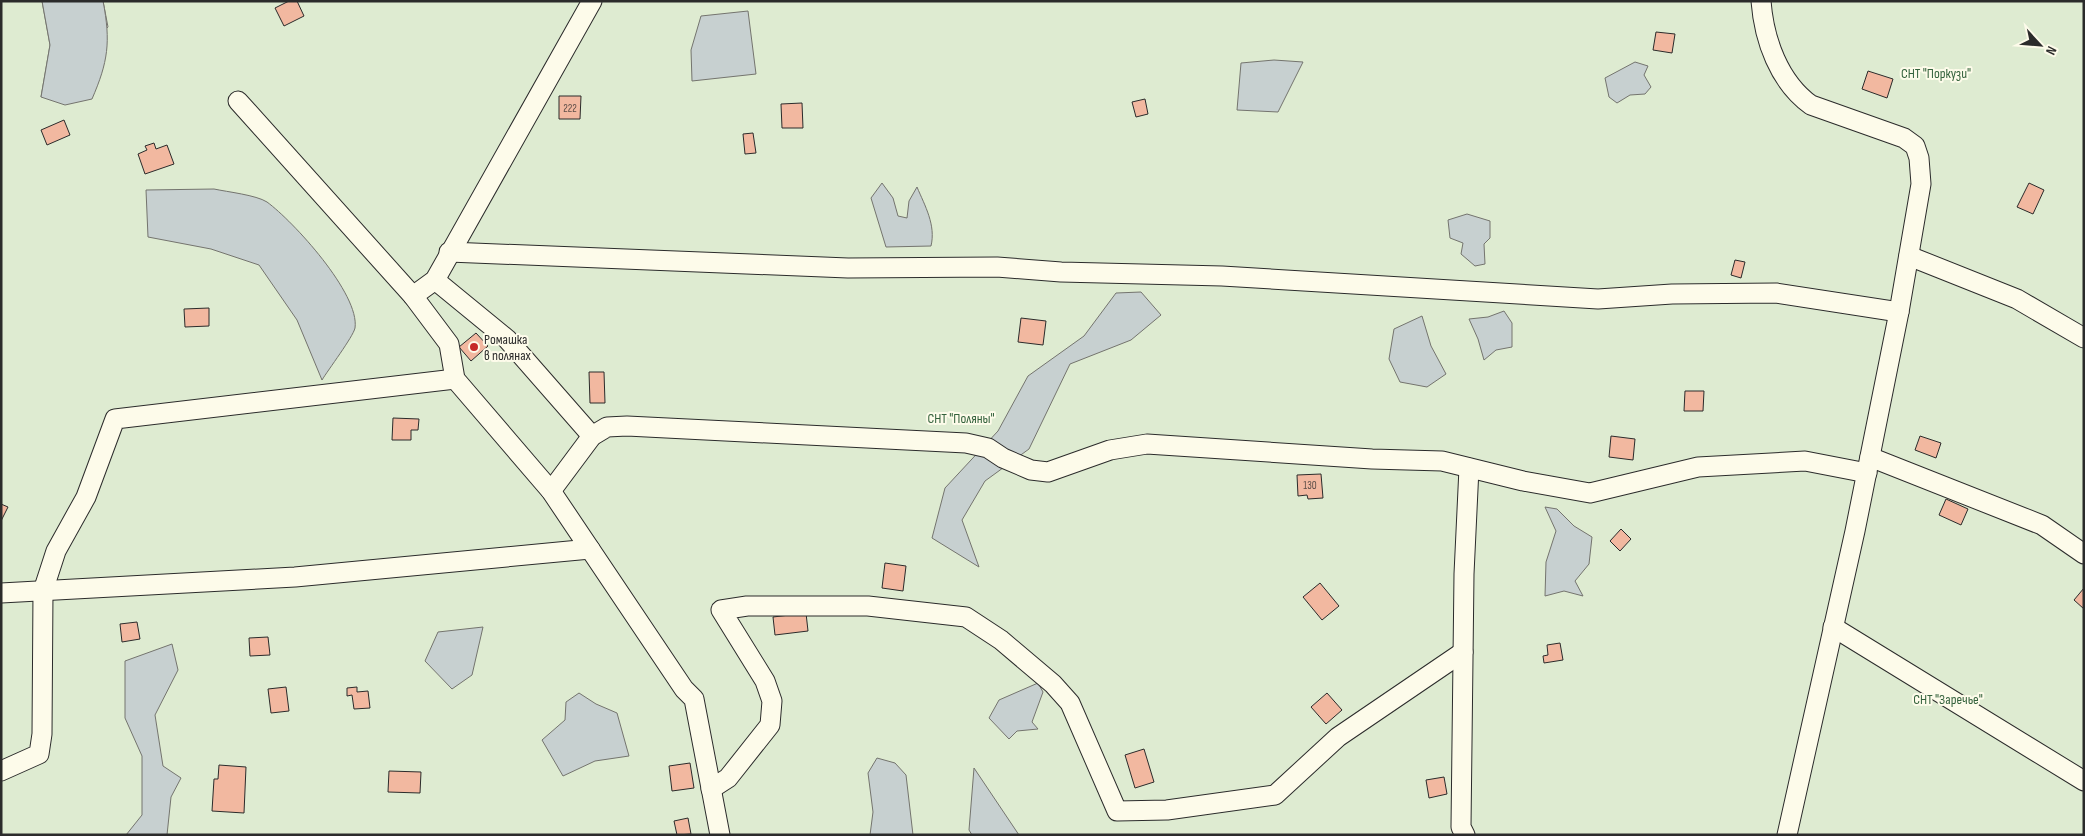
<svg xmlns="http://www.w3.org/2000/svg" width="2085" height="836" font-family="'Sofia Sans Condensed',sans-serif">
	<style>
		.green { fill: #deebd1; stroke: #74746e }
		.water { fill: #c7d0d0; stroke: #74746e }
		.building { fill: #f2b8a0; stroke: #2b2b2b }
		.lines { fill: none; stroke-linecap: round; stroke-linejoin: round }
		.minor-casing { stroke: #2b2b2b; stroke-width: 21 }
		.minor { stroke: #fdfbea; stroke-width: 19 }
		.poi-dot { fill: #c62828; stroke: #fdfbea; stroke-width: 2 }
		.labels { text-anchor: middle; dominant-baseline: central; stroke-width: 4; stroke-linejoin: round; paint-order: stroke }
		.number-label { font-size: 11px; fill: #5d4e48 }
		.park-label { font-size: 14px; fill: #34623c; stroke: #fdfbea }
		.poi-label { font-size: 14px; fill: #2b2b2b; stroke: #fdfbea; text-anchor: start }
	</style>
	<rect width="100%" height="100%" fill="#fdfbea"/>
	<polygon class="green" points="1,1 42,1 50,45 41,97 108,27 103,1 2084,1 2084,835 1,835"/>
	<g class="water">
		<path d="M42,1H103C111,42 108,62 92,99L65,105L41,97L50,45Z"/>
		<polygon points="748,11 756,74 692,81 691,50 701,16"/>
		<polygon points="1274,60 1303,62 1278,112 1237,110 1241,63"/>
		<polygon points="1635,62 1648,66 1644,75 1651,87 1645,94 1630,95 1617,103 1609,97 1605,78"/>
		<path d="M882,183L893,198L898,216L907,218L909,201L917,187C925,206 936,225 931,246L886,247L871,198Z"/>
		<path d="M214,189C228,192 256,195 267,202C293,221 360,294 355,328C353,337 328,370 322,380L297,320L259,265L211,249L148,237L146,190Z"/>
		<polygon points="1467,214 1490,221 1490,238 1484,244 1485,264 1475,266 1461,254 1463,243 1450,238 1448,220"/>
		<polygon points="1141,292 1161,315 1131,340 1070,364 1029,449 985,481 962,520 979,567 932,538 945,488 998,431 1028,376 1084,336 1116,293"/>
		<polygon points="1504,311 1512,323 1512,347 1496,350 1484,360 1478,339 1469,319 1488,317"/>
		<polygon points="1422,316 1431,346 1446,374 1427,387 1400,382 1389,359 1394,329"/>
		<polygon points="1545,507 1557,509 1574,526 1592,537 1589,564 1575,581 1583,596 1564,591 1545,596 1546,562 1556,531"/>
		<polygon points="483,627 472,675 452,689 425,661 438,632"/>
		<polygon points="172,644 178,670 155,715 163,766 181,778 171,797 167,835 126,835 142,815 142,756 125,718 125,661"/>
		<polygon points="1038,683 1043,692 1032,722 1038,729 1017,731 1009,739 989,718 999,700"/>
		<polygon points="579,693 596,704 617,713 629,756 595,761 563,776 542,740 565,720 566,702"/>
		<polygon points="877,758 895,763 906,775 913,835 870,835 873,812 868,773"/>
		<polygon points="974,768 1019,835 972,835 969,830"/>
	</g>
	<g class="building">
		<polygon points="289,1 297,1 304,16 284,26 275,8"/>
		<polygon points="1656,32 1675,34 1672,53 1653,50"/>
		<polygon points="1868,71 1893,79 1887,98 1862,89"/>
		<polygon points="559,96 581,96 580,119 559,119"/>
		<polygon points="1145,99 1148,114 1136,117 1132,102"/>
		<polygon points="802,103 803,128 782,128 781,104"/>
		<polygon points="64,120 70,135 47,145 41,130"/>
		<polygon points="753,133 756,153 745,154 743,134"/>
		<polygon points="154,143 156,149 167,145 174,164 145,174 138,154 147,150 145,146"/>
		<polygon points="2029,183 2044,190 2033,214 2017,207"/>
		<polygon points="1735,260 1745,262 1741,278 1731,275"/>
		<polygon points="209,308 209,326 185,327 184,309"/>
		<polygon points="1021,318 1046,321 1043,345 1018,342"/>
		<polygon points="476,333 488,346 471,361 459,347"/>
		<polygon points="589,372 604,372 605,403 590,403"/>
		<polygon points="1685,391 1704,391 1703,411 1684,411"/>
		<polygon points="393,418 419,419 418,430 411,430 411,440 392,440"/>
		<polygon points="1611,436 1635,439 1633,460 1609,457"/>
		<polygon points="1920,436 1941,443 1936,458 1915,450"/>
		<polygon points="1321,474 1323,498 1308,499 1307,495 1298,496 1297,475"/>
		<polygon points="1946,499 1968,509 1961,525 1939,515"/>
		<polygon points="1,504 8,507 1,521"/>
		<polygon points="1621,529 1631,539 1620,551 1610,541"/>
		<polygon points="885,563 906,566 903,591 882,588"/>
		<polygon points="1320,583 1339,606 1322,620 1303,597"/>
		<polygon points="2084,588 2084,609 2074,600"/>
		<polygon points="806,613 808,631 775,635 773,617"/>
		<polygon points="137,622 140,639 122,642 120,624"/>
		<polygon points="268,637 270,655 250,656 249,638"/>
		<polygon points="1560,643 1563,660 1544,663 1543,656 1548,655 1547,645"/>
		<polygon points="286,687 289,711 271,713 268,689"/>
		<polygon points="357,687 357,692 368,691 370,708 354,709 352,695 347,696 347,688"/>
		<polygon points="1327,693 1342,710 1326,724 1311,707"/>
		<polygon points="1144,749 1154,782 1135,788 1125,755"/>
		<polygon points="690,763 694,788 672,791 669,766"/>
		<polygon points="219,765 246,767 244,813 212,811 214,779 218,779"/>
		<polygon points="389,771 421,772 420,793 388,792"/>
		<polygon points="1444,777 1447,794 1429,798 1426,780"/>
		<polygon points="688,818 691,834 677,835 674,821"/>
	</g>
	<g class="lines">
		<defs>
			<g id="minor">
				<path d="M1761,1C1764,40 1779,82 1811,105L1904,138L1915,146L1919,158L1921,184L1899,312L1855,531L1787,835"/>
				<polyline points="238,101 413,296 449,344 455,379 551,491 684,689 694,699 720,835"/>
				<polyline points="449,252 848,268 997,267 1061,272 1222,276 1598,299 1672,294 1776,293 1899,312"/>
				<polyline points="1909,256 2017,299 2084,338"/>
				<polyline points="435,280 507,339 592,436"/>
				<polyline points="413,296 435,280 592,1"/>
				<polyline points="1870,457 2042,525 2084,554"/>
				<polyline points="551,491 592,436 607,427 627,426 966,443 988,448 1003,458 1031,470 1048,472 1110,450 1147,444 1372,459 1442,461 1523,481 1590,493 1698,467 1805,461 1867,473"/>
				<polyline points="1,593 295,577 590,549"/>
				<polyline points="1833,627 2084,781"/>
				<polyline points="1,771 39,754 42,734 43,591 56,551 86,497 115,419 455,379"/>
				<polyline points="711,789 728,778 770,725 772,701 765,681 721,610 747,606 868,606 966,617 1001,640 1053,684 1070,703 1117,811 1167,810 1275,795 1338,737 1463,652"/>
				<polyline points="1465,835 1461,827 1464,574 1469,468"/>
			</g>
		</defs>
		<use href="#minor" class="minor-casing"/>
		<use href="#minor" class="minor"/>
	</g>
	<circle class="poi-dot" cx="474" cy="347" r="5"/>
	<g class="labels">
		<g class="number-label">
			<text x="570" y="108">222</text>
			<text x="1310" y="485">130</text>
		</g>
		<g class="park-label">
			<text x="1936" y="73">СНТ "Поркузи"</text>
			<text x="961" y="418">СНТ "Поляны"</text>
			<text x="1948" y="699">СНТ "Заречье"</text>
		</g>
		<g class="poi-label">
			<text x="484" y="339">Ромашка<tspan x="484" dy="16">в полянах</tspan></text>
		</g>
	</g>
	<rect width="2085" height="836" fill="none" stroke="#2b2b2b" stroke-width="5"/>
	<g transform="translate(2040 45) rotate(116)" stroke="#fdfbea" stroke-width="4" paint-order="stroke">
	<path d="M0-4L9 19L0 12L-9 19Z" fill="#2b2b2b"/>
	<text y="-8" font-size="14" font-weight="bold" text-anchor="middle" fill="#2b2b2b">N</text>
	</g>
</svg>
